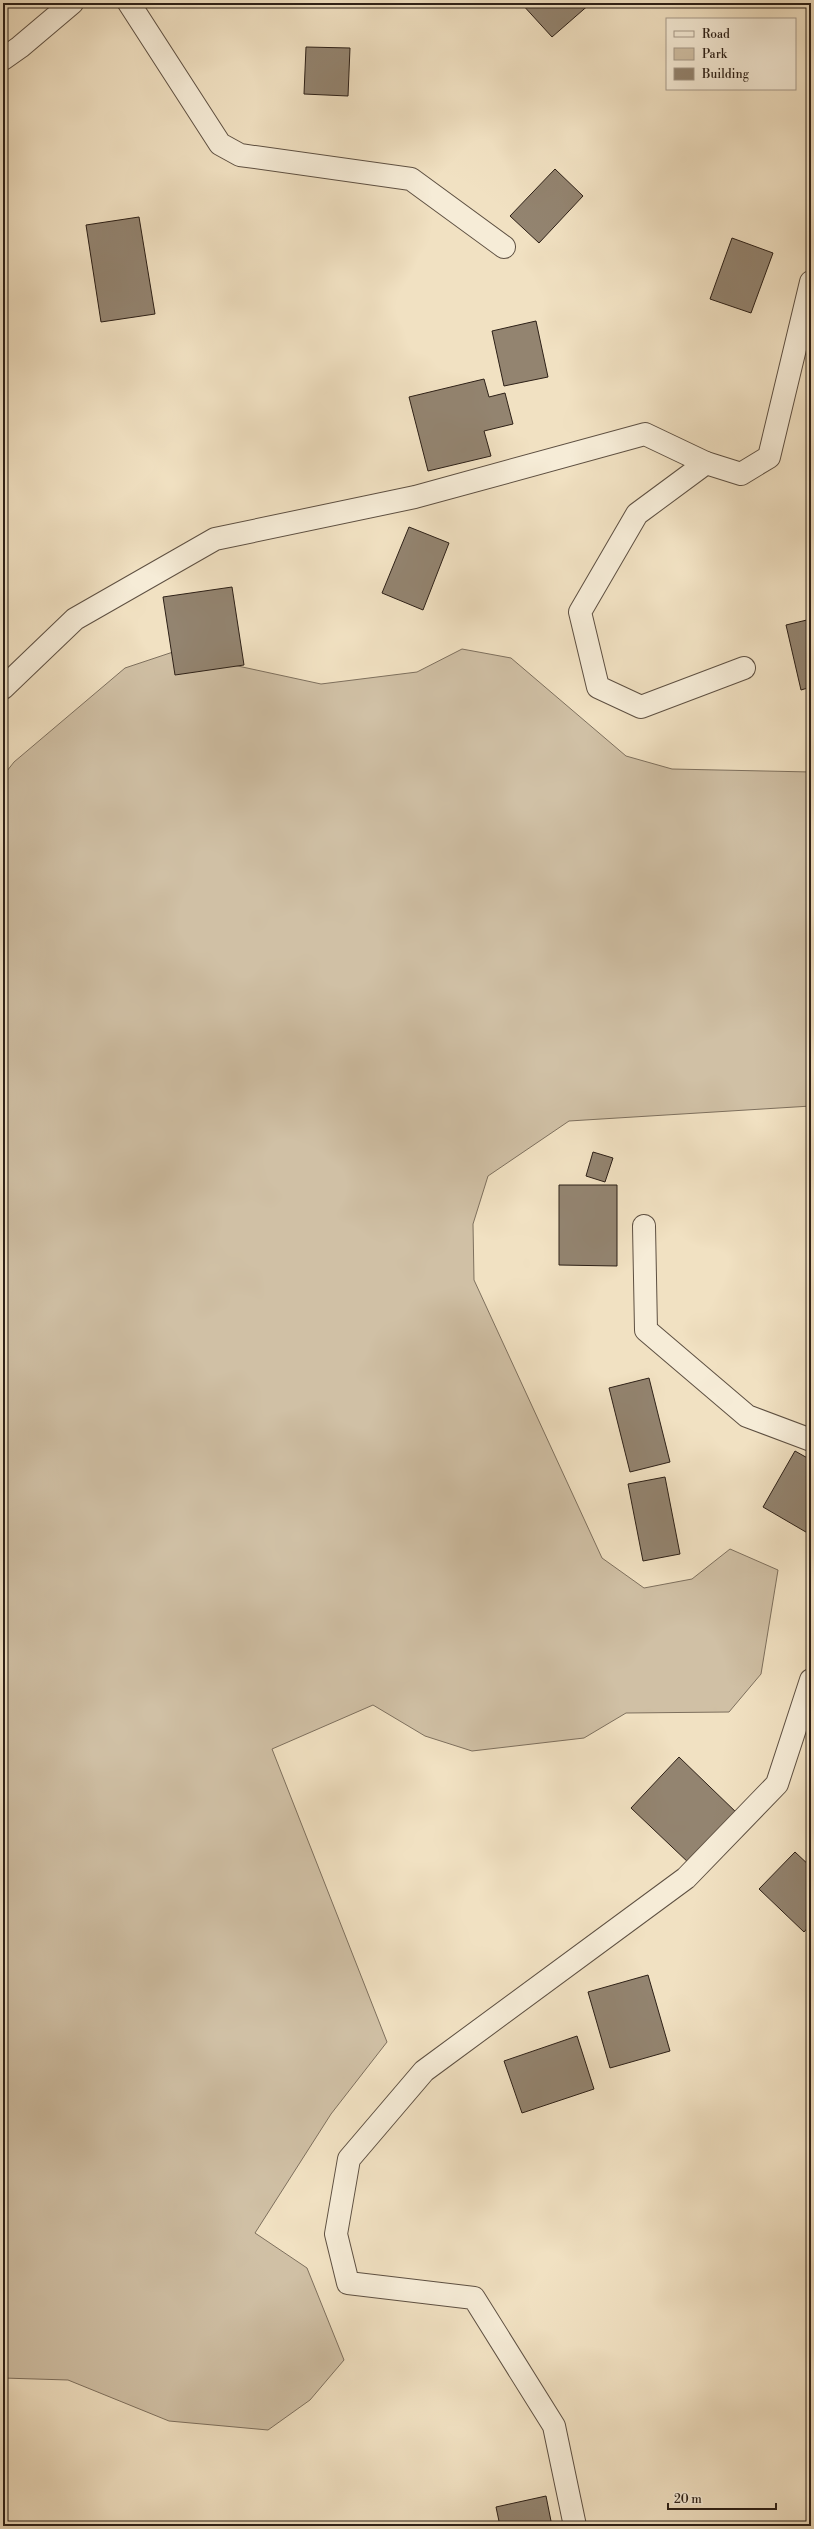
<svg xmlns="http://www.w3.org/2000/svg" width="814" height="2529" font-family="'Libre Bodoni',serif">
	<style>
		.green { fill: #d0c0a5; stroke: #7e705e }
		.building { fill: #938470; stroke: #2d2017 }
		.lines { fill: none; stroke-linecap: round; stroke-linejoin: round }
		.lane-casing { stroke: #5e5042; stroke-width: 24 }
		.street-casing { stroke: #5e5042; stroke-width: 24 }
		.lane { stroke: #f6ecd7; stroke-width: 22 }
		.street { stroke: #f6ecd7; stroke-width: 22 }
	</style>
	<rect width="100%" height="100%" fill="#f1e1c2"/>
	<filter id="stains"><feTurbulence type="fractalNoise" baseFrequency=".005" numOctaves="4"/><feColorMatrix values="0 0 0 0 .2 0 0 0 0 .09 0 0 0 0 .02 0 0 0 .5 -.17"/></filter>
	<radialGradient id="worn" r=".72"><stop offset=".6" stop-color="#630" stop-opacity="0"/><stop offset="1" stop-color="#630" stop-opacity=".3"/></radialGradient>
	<polygon class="green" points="462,649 511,658 626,756 672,769 811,772 811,1106 569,1121 488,1176 473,1224 474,1280 602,1558 644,1588 692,1579 730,1549 778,1570 761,1674 729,1712 626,1713 584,1738 472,1751 425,1736 373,1705 272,1749 387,2042 331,2114 255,2233 307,2268 344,2360 310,2400 268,2430 169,2421 68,2380 3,2378 3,776 14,762 125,668 173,652 321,684 417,672"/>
	<g class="building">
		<polygon points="521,3 591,3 552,37"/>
		<polygon points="306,47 350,48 348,96 304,94"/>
		<polygon points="555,169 583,196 539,243 510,216"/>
		<polygon points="139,217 155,314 101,322 86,225"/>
		<polygon points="732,238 773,253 751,313 710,299"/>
		<polygon points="536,321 548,377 504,386 492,331"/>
		<polygon points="484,379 489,397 505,393 513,424 484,431 491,456 428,471 409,397"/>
		<polygon points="409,527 449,543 423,610 382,593"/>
		<polygon points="232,587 244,665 175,675 163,597"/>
		<polygon points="811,619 811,687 801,690 786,625"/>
		<polygon points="593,1152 613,1158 605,1182 586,1176"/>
		<polygon points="559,1185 617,1185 617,1266 559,1265"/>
		<polygon points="649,1378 670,1462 630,1472 609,1388"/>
		<polygon points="795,1451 811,1460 811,1535 763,1507"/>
		<polygon points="665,1477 680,1554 643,1561 628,1484"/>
		<polygon points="679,1757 739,1815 691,1865 631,1808"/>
		<polygon points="795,1852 811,1867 811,1924 804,1932 759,1889"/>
		<polygon points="648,1975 670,2051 610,2068 588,1992"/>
		<polygon points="577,2036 594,2089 522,2113 504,2061"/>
		<polygon points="546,2496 552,2526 500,2526 496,2507"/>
	</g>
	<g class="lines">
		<defs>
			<g id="lane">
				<polyline points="129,3 220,144 240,155 411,179 504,247"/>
				<polyline points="744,668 641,707 598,687 580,612 637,514 706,463 741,474 769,457 811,282"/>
				<polyline points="644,1226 646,1330 747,1416 811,1440"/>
			</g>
			<g id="street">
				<polyline points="3,59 20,47 72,3"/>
				<polyline points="3,688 75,619 215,539 415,497 645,434 706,463"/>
				<polyline points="575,2526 554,2426 474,2298 348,2283 336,2234 349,2159 424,2071 686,1878 777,1784 811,1680"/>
			</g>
		</defs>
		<use href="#lane" class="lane-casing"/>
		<use href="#street" class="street-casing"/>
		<use href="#lane" class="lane"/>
		<use href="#street" class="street"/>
	</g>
	<rect width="814" height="2529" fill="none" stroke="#f1e1c2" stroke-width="16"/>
	<rect x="4" y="4" width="806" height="2521" fill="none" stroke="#2d2017" stroke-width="2"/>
	<rect x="8" y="8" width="798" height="2513" fill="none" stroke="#2d2017"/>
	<rect x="666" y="18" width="130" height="72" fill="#f6ecd7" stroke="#a69a8a"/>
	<rect x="674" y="31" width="20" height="6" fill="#f6ecd7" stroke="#a69a8a"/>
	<text x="702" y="38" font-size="12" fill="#2d2017">Road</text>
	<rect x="674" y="48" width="20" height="12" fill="#d0c0a5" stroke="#a69a8a"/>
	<text x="702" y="58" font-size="12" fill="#2d2017">Park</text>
	<rect x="674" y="68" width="20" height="12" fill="#938470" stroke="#a69a8a"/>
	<text x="702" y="78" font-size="12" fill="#2d2017">Building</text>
	<path d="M668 2503v6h108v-6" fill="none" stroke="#2d2017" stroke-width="2"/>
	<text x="674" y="2503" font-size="12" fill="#2d2017" stroke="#f6ecd7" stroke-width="3" paint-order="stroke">20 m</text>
	<rect width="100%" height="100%" filter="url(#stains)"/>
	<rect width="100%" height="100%" fill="url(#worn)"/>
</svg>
